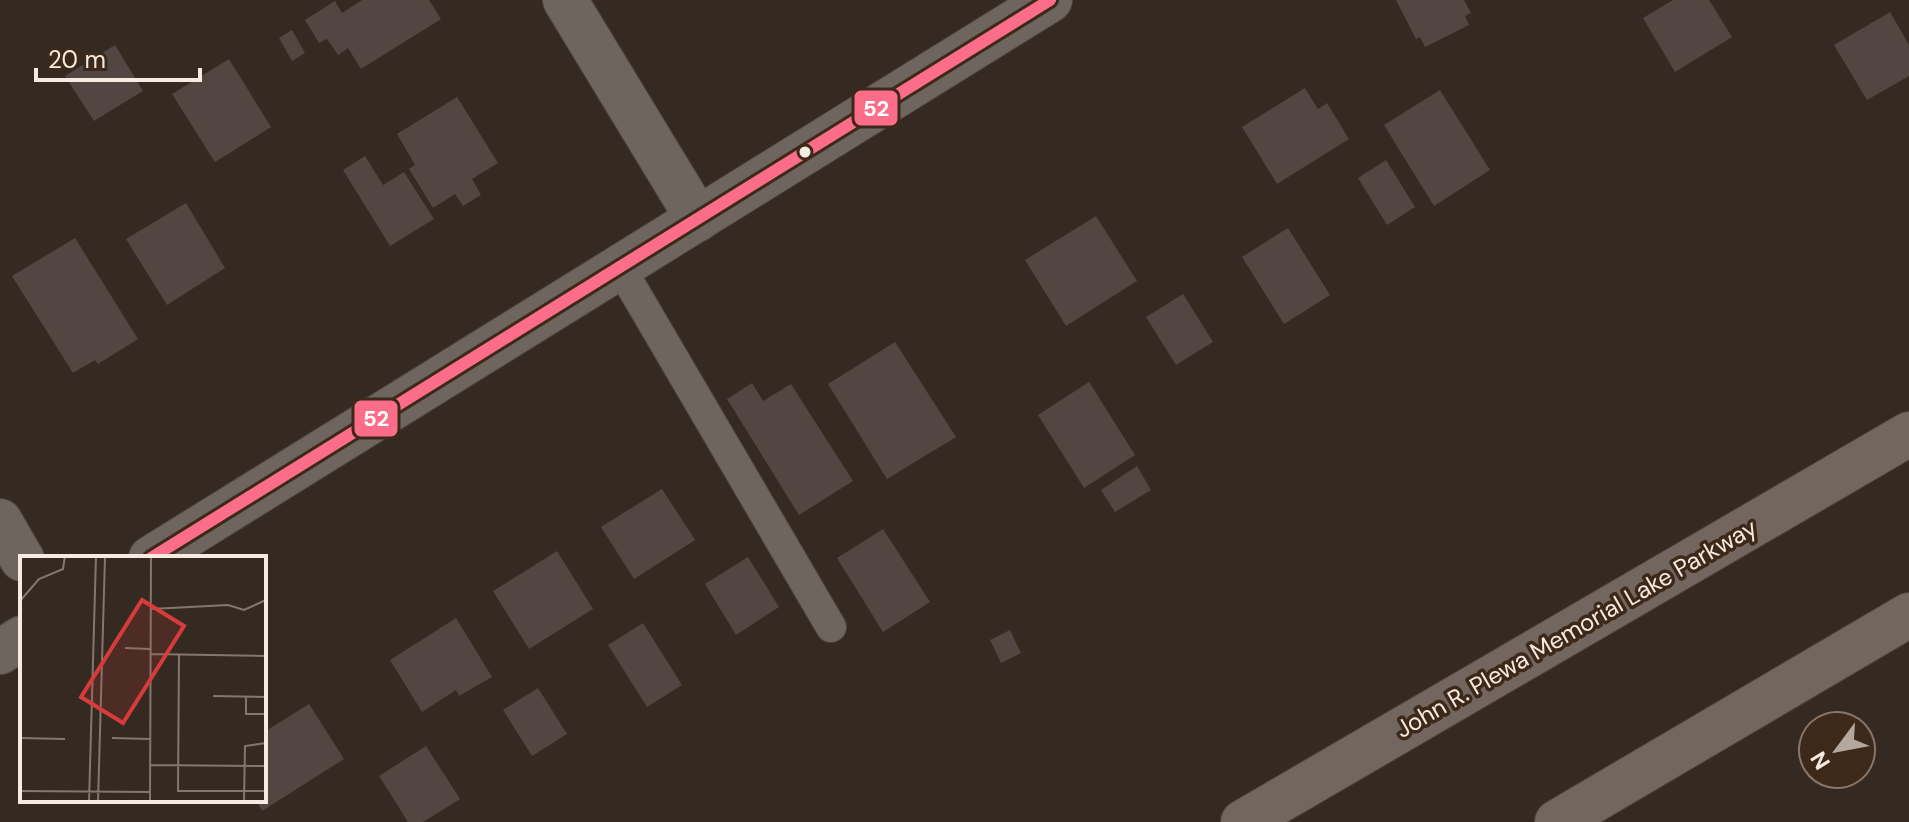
<svg xmlns="http://www.w3.org/2000/svg" width="1909" height="822" font-family="'DM Sans',sans-serif">
	<style>
		.building { fill: #514641 }
		.lines { fill: none; stroke-linecap: round; stroke-linejoin: round }
		.service-casing { stroke: #50463f; stroke-width: 32 }
		.minor-casing { stroke: #50463f; stroke-width: 46 }
		.tertiary-casing { stroke: #50463f; stroke-width: 46 }
		.primary-casing { stroke: #50463f; stroke-width: 46 }
		.service { stroke: #6e665e; stroke-width: 30 }
		.minor { stroke: #6e665e; stroke-width: 44 }
		.tertiary { stroke: #6e665e; stroke-width: 44 }
		.primary { stroke: #72665f; stroke-width: 44 }
		.bus-1-casing { stroke: #3d291a; stroke-width: 18 }
		.bus-1 { stroke: #fb6d88; stroke-width: 12 }
		.bus-dot { fill: #f7eae0; stroke: #3d291a; stroke-width: 3 }
		.labels { text-anchor: middle; dominant-baseline: central; stroke-width: 7; stroke-linejoin: round; paint-order: stroke }
		.street-label { font-size: 24px; fill: #f7eae0; stroke: #3d291a }
		.inset-road { fill: none; stroke: #83776e; stroke-width: 2 }
		.view { fill: #d93b3a; fill-opacity: 0.15; stroke: #d93b3a; stroke-width: 4 }
		.inset-edge { fill: none; stroke: #f7eae0; stroke-width: 4 }
		.line-badge { stroke: #3d291a; stroke-width: 3 }
		.badge-label { font-size: 22px; text-anchor: middle; font-weight: bold; fill: #fff }
	</style>
	<rect width="100%" height="100%" fill="#352a22"/>
	<g class="building">
		<polygon points="362,0 429,0 441,19 361,69 348,48 338,55 327,39 319,43 305,20 335,1 342,13"/>
		<polygon points="1396,0 1464,0 1471,13 1465,16 1469,25 1425,47 1420,37 1416,39"/>
		<polygon points="1673,0 1709,0 1732,37 1675,72 1643,18"/>
		<polygon points="1890,12 1909,45 1909,76 1867,100 1834,45"/>
		<polygon points="292,30 305,53 292,61 279,38"/>
		<polygon points="115,45 143,91 94,121 65,76"/>
		<polygon points="229,59 271,127 215,162 172,94"/>
		<polygon points="1305,88 1318,109 1327,103 1349,139 1277,184 1242,127"/>
		<polygon points="1440,90 1490,170 1434,206 1384,125"/>
		<polygon points="457,97 498,163 472,179 481,195 463,206 455,194 433,208 409,169 415,165 397,134"/>
		<polygon points="365,156 383,185 404,172 434,219 390,246 343,170"/>
		<polygon points="1386,160 1415,207 1387,225 1358,178"/>
		<polygon points="186,203 225,268 167,305 126,239"/>
		<polygon points="1096,216 1137,281 1066,326 1025,260"/>
		<polygon points="1288,228 1330,295 1284,324 1242,257"/>
		<polygon points="75,238 138,339 98,364 95,360 73,373 12,276"/>
		<polygon points="1183,294 1213,342 1176,365 1146,317"/>
		<polygon points="895,342 956,437 887,479 828,384"/>
		<polygon points="1089,382 1135,455 1084,488 1038,415"/>
		<polygon points="752,383 763,401 791,384 853,481 799,515 727,399"/>
		<polygon points="1137,466 1151,490 1115,512 1101,490"/>
		<polygon points="662,489 695,540 634,579 601,527"/>
		<polygon points="883,529 930,602 883,632 837,558"/>
		<polygon points="557,551 593,609 529,649 493,591"/>
		<polygon points="748,557 779,607 736,635 705,584"/>
		<polygon points="456,618 492,677 459,696 456,690 422,712 390,660"/>
		<polygon points="643,623 682,685 647,707 608,645"/>
		<polygon points="1010,630 1021,653 1001,663 990,640"/>
		<polygon points="538,688 567,734 532,756 503,710"/>
		<polygon points="309,704 344,759 262,811 256,800 264,800 264,732"/>
		<polygon points="426,746 460,799 423,822 408,822 379,776"/>
	</g>
	<g class="lines">
		<defs>
			<polyline id="service" points="620,267 831,627"/>
			<g id="minor">
				<polyline points="565,0 698,219"/>
				<polyline points="0,521 22,559"/>
			</g>
			<g id="tertiary">
				<polyline points="151,558 1050,0"/>
				<polyline points="0,652 22,638"/>
			</g>
			<g id="primary">
				<polyline points="1243,822 1909,434"/>
				<polyline points="1557,822 1909,615"/>
			</g>
		</defs>
		<use href="#service" class="service-casing"/>
		<use href="#minor" class="minor-casing"/>
		<use href="#tertiary" class="tertiary-casing"/>
		<use href="#primary" class="primary-casing"/>
		<use href="#service" class="service"/>
		<use href="#minor" class="minor"/>
		<use href="#tertiary" class="tertiary"/>
		<use href="#primary" class="primary"/>
		<defs>
			<polyline id="bus-1" points="151,558 1050,0"/>
		</defs>
		<use href="#bus-1" class="bus-1-casing"/>
		<use href="#bus-1" class="bus-1"/>
	</g>
	<circle class="bus-dot" cx="805" cy="152" r="7"/>
	<g class="labels">
		<g class="street-label">
			<text transform="translate(1576 628) rotate(-30)">John R. Plewa Memorial Lake Parkway</text>
		</g>
	</g>
	<g transform="translate(20 556)">
		<rect width="246" height="246" fill="#352a22"/>
		<path class="inset-road" d="M0,45L19,23L43,13L45,0M131,53L208,49L224,54L246,44M105,92L130,93M130,98L246,100M159,99L158,235H246M193,140L246,141M226,141V158H246M0,182L45,183M92,182L130,183M130,209L246,210M0,235L130,236M69,246L76,0M78,246L85,0M130,246L131,0M224,246L225,190L246,187"/>
		<path class="view" d="M122,44L164,70L103,167L61,141Z"/>
		<rect width="246" height="246" class="inset-edge"/>
	</g>
	<g class="line-badge">
		<rect x="853" y="89" width="46" height="38" rx="8" fill="#fb6d88"/>
		<rect x="353" y="399" width="46" height="39" rx="8" fill="#fb6d88"/>
	</g>
	<g class="badge-label">
		<text x="876" y="116">52</text>
		<text x="376" y="426">52</text>
	</g>
	<g transform="translate(1837 750) rotate(238)"><circle r="38" fill="#3d291a" stroke="#877669" stroke-width="2"/>
	<path d="M0-6L14 30L0 20L-14 30Z" fill="#b3a79e"/>
	<text y="-12" font-size="22" font-weight="bold" text-anchor="middle" fill="#f7eae0">N</text>
	</g>
	<path d="M36 68v12h164v-12" fill="none" stroke="#f7eae0" stroke-width="4"/>
	<text x="48" y="68" font-size="24" fill="#f7eae0" stroke="#3d291a" stroke-width="6" paint-order="stroke">20 m</text>
</svg>
